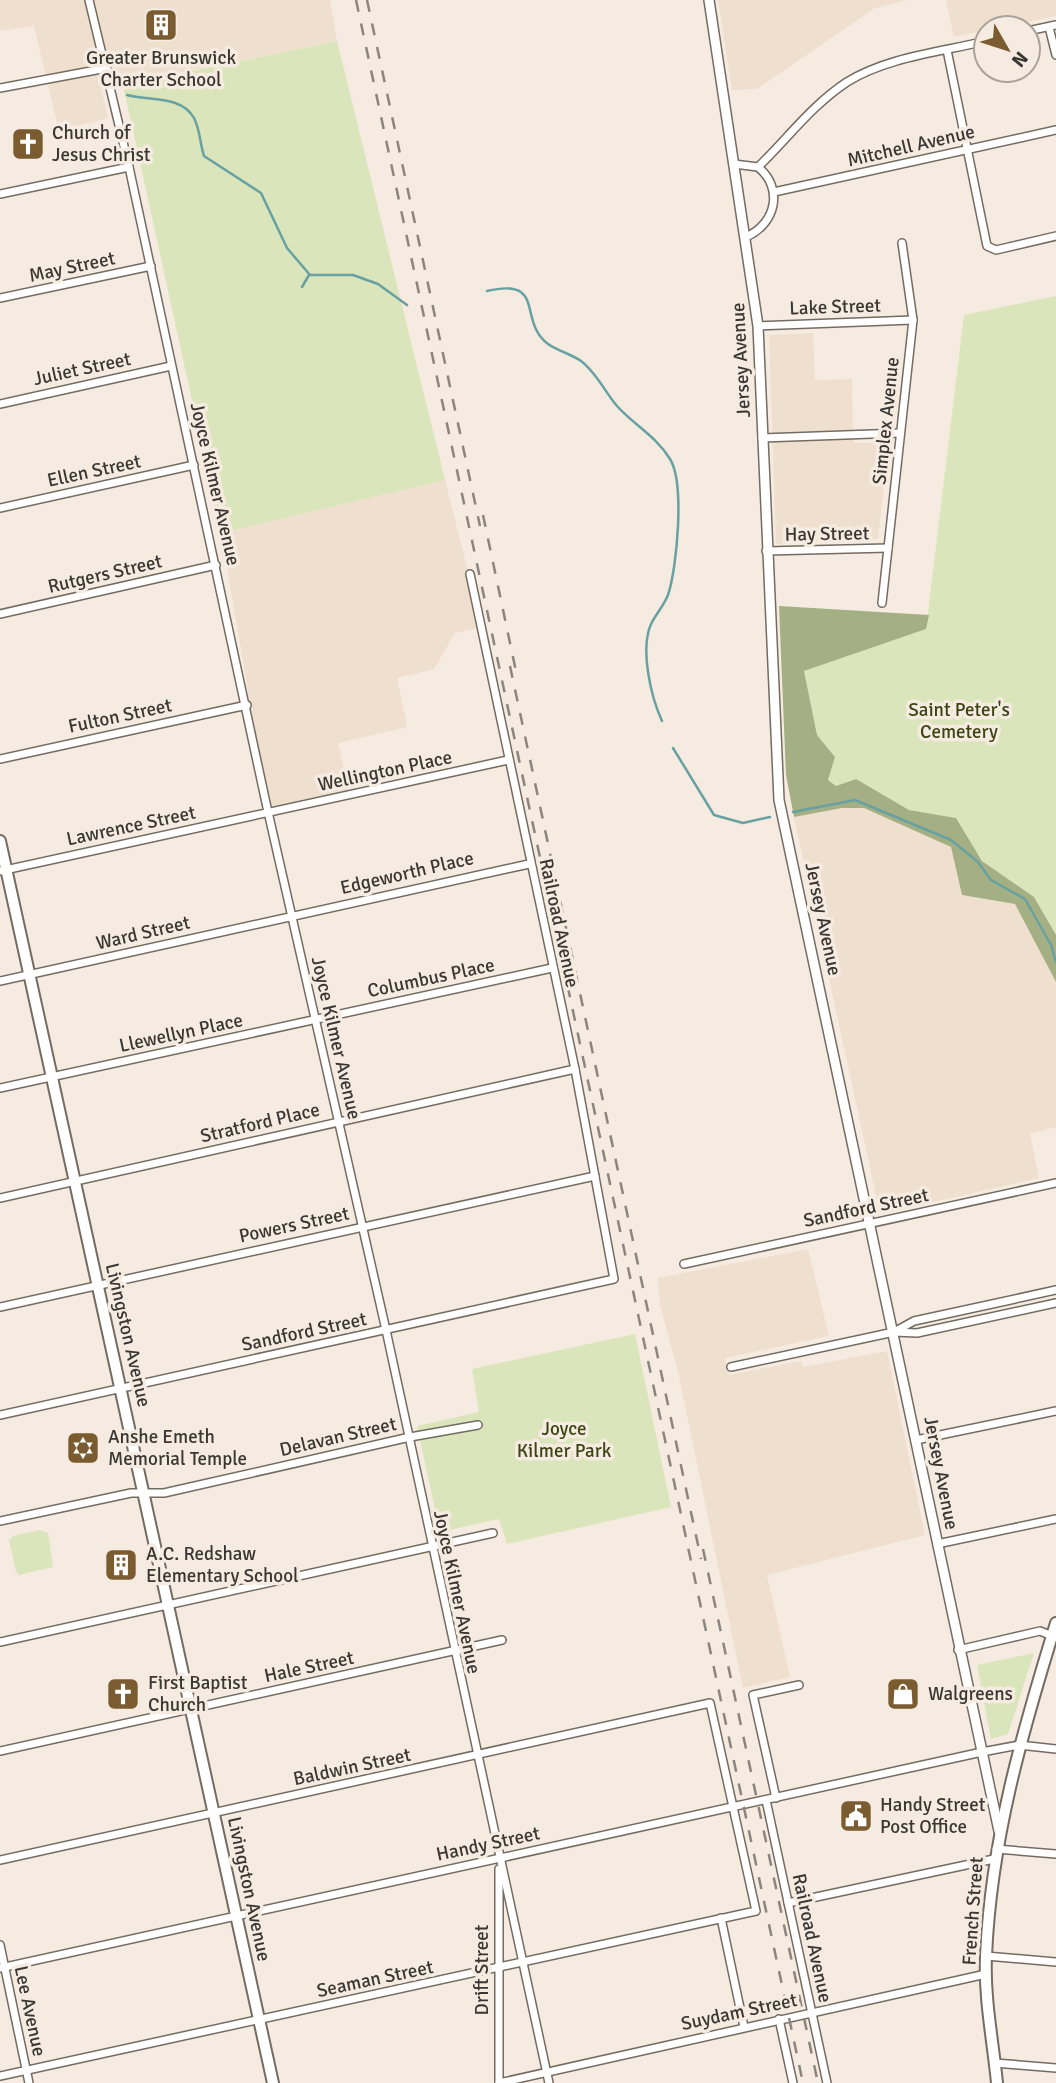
<svg xmlns="http://www.w3.org/2000/svg" width="1056" height="2083" font-family="Signika,sans-serif">
	<style>
		.built { fill: #efdfce }
		.green { fill: #dbe5bb }
		.forest { fill: #a5af84 }
		.lines { fill: none; stroke-linecap: round; stroke-linejoin: round }
		.stream { stroke: #68a1a2; stroke-width: 2.5 }
		.minor-casing { stroke: #746b61; stroke-width: 10 }
		.tertiary-casing { stroke: #746b61; stroke-width: 12 }
		.secondary-casing { stroke: #746b61; stroke-width: 14 }
		.minor { stroke: #fff; stroke-width: 7 }
		.tertiary { stroke: #fff; stroke-width: 9 }
		.secondary { stroke: #fff; stroke-width: 10 }
		.rail { stroke: #8b857e; stroke-width: 2.5; stroke-dasharray: 12 12; stroke-linecap: butt }
		.labels { text-anchor: middle; dominant-baseline: central; stroke-width: 7; stroke-linejoin: round; paint-order: stroke }
		.poi-label { font-size: 19px; fill: #3a3632; stroke: #f5ebe0; text-anchor: start }
		.street-label { font-size: 19px; fill: #3a3632; stroke: #f5ebe0 }
		.park-label { font-size: 19px; fill: #3c4413; stroke: #f5ebe0 }
	</style>
	<rect width="100%" height="100%" fill="#f5ebe0"/>
	<g class="built">
		<polygon points="0,0 330,0 337,41 101,88 108,118 59,131 34,26 0,31"/>
		<polygon points="718,0 907,0 875,8 757,89 732,90"/>
		<polygon points="946,0 1056,0 1056,16 954,37"/>
		<polygon points="813,333 815,380 852,379 853,443 889,443 878,539 776,544 769,335"/>
		<polygon points="445,480 482,627 455,633 434,669 397,678 407,727 338,743 350,795 269,813 221,533"/>
		<polygon points="842,808 864,808 951,847 962,895 1015,904 1056,982 1056,1127 1030,1134 1039,1178 880,1214 794,817"/>
		<polygon points="808,1249 829,1336 725,1358 729,1375 801,1361 803,1367 887,1351 925,1535 767,1575 790,1677 743,1688 679,1376 660,1305 658,1278"/>
	</g>
	<g class="green">
		<polygon points="337,41 445,480 221,533 123,85"/>
		<polygon points="1056,296 1056,935 1034,897 982,861 956,818 909,810 856,779 836,786 828,780 835,757 817,735 804,671 926,629 964,315"/>
		<polygon points="635,1334 671,1507 507,1544 499,1519 440,1532 417,1426 479,1412 472,1369"/>
		<polygon points="40,1530 48,1533 53,1567 19,1575 16,1571 9,1540 13,1536"/>
		<polygon points="1034,1653 1008,1734 991,1739 977,1665"/>
	</g>
	<polygon class="forest" points="779,606 929,615 926,629 804,671 817,735 835,757 828,780 836,786 856,779 909,810 956,818 982,861 1034,897 1056,935 1056,982 1015,904 962,895 951,847 864,808 842,808 794,817 786,775"/>
	<g class="lines">
		<g class="stream">
			<path d="M127,95C149,101 181,95 194,118C200,129 200,144 204,156L261,193L287,248L310,275H353L378,284L407,305"/>
			<polyline points="302,287 309,275"/>
			<path d="M487,291C547,277 517,321 548,344C558,351 571,354 581,361C596,372 605,392 617,406C634,425 657,437 670,459C685,483 677,568 668,595C664,605 657,613 652,622C639,647 651,697 662,721"/>
			<polyline points="673,748 714,815 743,823 770,817"/>
			<polyline points="793,812 855,800 951,840 978,862 991,880 1025,899 1051,945 1056,962"/>
		</g>
		<defs>
			<g id="minor">
				<polyline points="89,0 129,167 266,803 386,1330 549,2083"/>
				<polyline points="1049,27 1056,55"/>
				<polyline points="1028,31 1056,25"/>
				<polyline points="947,50 987,246 996,250 1056,236"/>
				<polyline points="0,88 107,68"/>
				<path d="M734,164L758,167C784,188 776,224 746,237"/>
				<path d="M758,167C788,138 812,105 847,82C887,57 941,52 986,41"/>
				<polyline points="774,192 1056,130"/>
				<polyline points="0,194 129,167"/>
				<polyline points="0,298 151,266"/>
				<polyline points="758,326 913,320"/>
				<polyline points="0,404 171,366"/>
				<polyline points="762,438 900,433"/>
				<polyline points="0,508 194,465"/>
				<polyline points="766,551 888,548"/>
				<polyline points="882,603 913,320 902,243"/>
				<polyline points="0,614 216,565"/>
				<polyline points="0,759 247,705"/>
				<polyline points="0,871 508,760"/>
				<polyline points="0,981 529,864"/>
				<polyline points="0,1088 552,968"/>
				<polyline points="0,1198 575,1069"/>
				<polyline points="684,1264 1056,1183"/>
				<polyline points="0,1307 595,1176"/>
				<polyline points="894,1332 917,1333 1056,1303"/>
				<polyline points="731,1367 894,1332 914,1321 1056,1290"/>
				<polyline points="0,1415 614,1279 575,1069 470,574"/>
				<polyline points="916,1440 1056,1411"/>
				<polyline points="0,1521 131,1493 164,1493 410,1437 478,1425"/>
				<polyline points="937,1544 1056,1519"/>
				<polyline points="0,1642 493,1533"/>
				<polyline points="958,1650 1040,1631 1055,1637"/>
				<polyline points="0,1751 502,1640"/>
				<polyline points="776,1798 753,1695 799,1685"/>
				<polyline points="766,1800 827,2083"/>
				<polyline points="996,1849 1056,1854"/>
				<polyline points="0,1860 710,1703 756,1911 0,2076"/>
				<polyline points="788,1903 994,1859"/>
				<polyline points="721,1918 744,2027"/>
				<polyline points="0,1945 29,2083"/>
				<polyline points="986,1956 1056,1962"/>
				<polyline points="0,1968 982,1752 1019,1745 1056,1749"/>
				<polyline points="779,2019 793,2083"/>
				<polyline points="995,2063 1056,2068"/>
				<polyline points="499,2083 986,1974"/>
				<polyline points="499,2083 499,1869"/>
			</g>
			<polyline id="tertiary" points="709,0 758,326 779,800 999,1831"/>
			<g id="secondary">
				<polyline points="0,841 273,2083"/>
				<path d="M997,2083C993,2041 984,1998 986,1956C991,1840 1022,1733 1056,1623"/>
			</g>
		</defs>
		<use href="#minor" class="minor-casing"/>
		<use href="#tertiary" class="tertiary-casing"/>
		<use href="#secondary" class="secondary-casing"/>
		<use href="#minor" class="minor"/>
		<use href="#tertiary" class="tertiary"/>
		<use href="#secondary" class="secondary"/>
		<g class="rail">
			<polyline points="356,0 803,2083"/>
			<polyline points="367,0 480,526"/>
			<polyline points="483,515 517,676"/>
			<polyline points="510,666 701,1559"/>
			<polyline points="703,1549 818,2083"/>
		</g>
	</g>
	<defs>
		<symbol id="building-square" viewBox="-11 -11 22 22"><rect x="-9" y="-9" width="18" height="18" rx="4" fill="#7a5c30" stroke="#f5ebe0"/><path d="M-4-6H4V6H1V3H-1V6H-4ZM-2.5-4.3h1.7v1.8h-1.7ZM.8-4.3h1.7v1.8H.8ZM-2.5-1h1.7V.8h-1.7ZM.8-1h1.7V.8H.8Z" fill="#fff"/></symbol>
		<symbol id="church-square" viewBox="-11 -11 22 22"><rect x="-9" y="-9" width="18" height="18" rx="4" fill="#7a5c30" stroke="#f5ebe0"/><path d="M-1.2-6h2.4v3.5h3.3v2.4h-3.3V6h-2.4V-.1h-3.3v-2.4h3.3Z" fill="#fff"/></symbol>
		<symbol id="synagogue-square" viewBox="-11 -11 22 22"><rect x="-9" y="-9" width="18" height="18" rx="4" fill="#7a5c30" stroke="#f5ebe0"/><path d="M0-6.5L5.6 3.2H-5.6ZM0 6.5L5.6-3.2H-5.6Z" fill="#fff"/></symbol>
		<symbol id="shop-square" viewBox="-11 -11 22 22"><rect x="-9" y="-9" width="18" height="18" rx="4" fill="#7a5c30" stroke="#f5ebe0"/><path d="M-5-2.5h2.3a2.7 3.5 0 0 1 5.4 0H5L5.5 6h-11ZM-1.5-2.5h3a1.5 2.3 0 0 0-3 0Z" fill="#fff"/></symbol>
		<symbol id="civic-square" viewBox="-11 -11 22 22"><rect x="-9" y="-9" width="18" height="18" rx="4" fill="#7a5c30" stroke="#f5ebe0"/><path d="M-.6-6.5H3V-4.5H.6V-3L4-1V1h2V6H-6V1h2V-1L-.6-3ZM-1.2 2.5V6h2.4V2.5Z" fill="#fff"/></symbol>
	</defs>
	<g fill-rule="evenodd">
		<use href="#building-square" x="142" y="6" width="38" height="38"/>
		<use href="#church-square" x="9" y="125" width="38" height="38"/>
		<use href="#synagogue-square" x="64" y="1429" width="38" height="38"/>
		<use href="#building-square" x="102" y="1546" width="38" height="38"/>
		<use href="#church-square" x="104" y="1675" width="38" height="38"/>
		<use href="#shop-square" x="884" y="1675" width="38" height="38"/>
		<use href="#civic-square" x="837" y="1797" width="38" height="38"/>
	</g>
	<g class="labels">
		<g class="poi-label">
			<text x="161" y="58" text-anchor="middle">Greater Brunswick<tspan x="161" dy="22">Charter School</tspan></text>
			<text x="52" y="133">Church of<tspan x="52" dy="22">Jesus Christ</tspan></text>
			<text x="108" y="1437">Anshe Emeth<tspan x="108" dy="22">Memorial Temple</tspan></text>
			<text x="146" y="1554">A.C. Redshaw<tspan x="146" dy="22">Elementary School</tspan></text>
			<text x="148" y="1683">First Baptist<tspan x="148" dy="22">Church</tspan></text>
			<text x="928" y="1694">Walgreens</text>
			<text x="880" y="1805">Handy Street<tspan x="880" dy="22">Post Office</tspan></text>
		</g>
		<g class="street-label">
			<text transform="translate(911 146) rotate(-13)">Mitchell Avenue</text>
			<text transform="translate(72 267) rotate(-12)">May Street</text>
			<text transform="translate(835 307) rotate(-2)">Lake Street</text>
			<text transform="translate(741 360) rotate(-93)">Jersey Avenue</text>
			<text transform="translate(82 369) rotate(-12)">Juliet Street</text>
			<text transform="translate(886 421) rotate(-84)">Simplex Avenue</text>
			<text transform="translate(94 471) rotate(-12)">Ellen Street</text>
			<text transform="translate(215 484) rotate(77)">Joyce Kilmer Avenue</text>
			<text transform="translate(827 534) rotate(-1)">Hay Street</text>
			<text transform="translate(105 574) rotate(-13)">Rutgers Street</text>
			<text transform="translate(120 716) rotate(-12)">Fulton Street</text>
			<text transform="translate(385 771) rotate(-12)">Wellington Place</text>
			<text transform="translate(131 826) rotate(-12)">Lawrence Street</text>
			<text transform="translate(407 873) rotate(-13)">Edgeworth Place</text>
			<text transform="translate(823 919) rotate(78)">Jersey Avenue</text>
			<text transform="translate(559 923) rotate(78)">Railroad Avenue</text>
			<text transform="translate(143 933) rotate(-13)">Ward Street</text>
			<text transform="translate(431 978) rotate(-12)">Columbus Place</text>
			<text transform="translate(181 1033) rotate(-12)">Llewellyn Place</text>
			<text transform="translate(336 1038) rotate(77)">Joyce Kilmer Avenue</text>
			<text transform="translate(260 1123) rotate(-13)">Stratford Place</text>
			<text transform="translate(866 1208) rotate(-12)">Sandford Street</text>
			<text transform="translate(294 1225) rotate(-12)">Powers Street</text>
			<text transform="translate(304 1332) rotate(-12)">Sandford Street</text>
			<text transform="translate(128 1335) rotate(77)">Livingston Avenue</text>
			<text transform="translate(338 1437) rotate(-13)">Delavan Street</text>
			<text transform="translate(941 1473) rotate(79)">Jersey Avenue</text>
			<text transform="translate(457 1592) rotate(78)">Joyce Kilmer Avenue</text>
			<text transform="translate(309 1667) rotate(-12)">Hale Street</text>
			<text transform="translate(352 1767) rotate(-12)">Baldwin Street</text>
			<text transform="translate(488 1844) rotate(-12)">Handy Street</text>
			<text transform="translate(249 1889) rotate(78)">Livingston Avenue</text>
			<text transform="translate(973 1911) rotate(-86)">French Street</text>
			<text transform="translate(812 1938) rotate(78)">Railroad Avenue</text>
			<text transform="translate(482 1970) rotate(-90)">Drift Street</text>
			<text transform="translate(375 1979) rotate(-12)">Seaman Street</text>
			<text transform="translate(30 2011) rotate(78)">Lee Avenue</text>
			<text transform="translate(739 2012) rotate(-12)">Suydam Street</text>
		</g>
		<g class="park-label">
			<text x="959" y="710">Saint Peter's<tspan x="959" dy="22">Cemetery</tspan></text>
			<text x="564" y="1429">Joyce<tspan x="564" dy="22">Kilmer Park</tspan></text>
		</g>
	</g>
	<g transform="translate(1007 49) rotate(129)"><circle r="33" fill="#f5ebe0" stroke="#aaa39a" stroke-width="2"/>
	<path d="M0-5L12 26L0 18L-12 26Z" fill="#7a5c30"/>
	<text y="-10" font-size="19" font-weight="bold" text-anchor="middle" fill="#3a3632">N</text>
	</g>
</svg>
